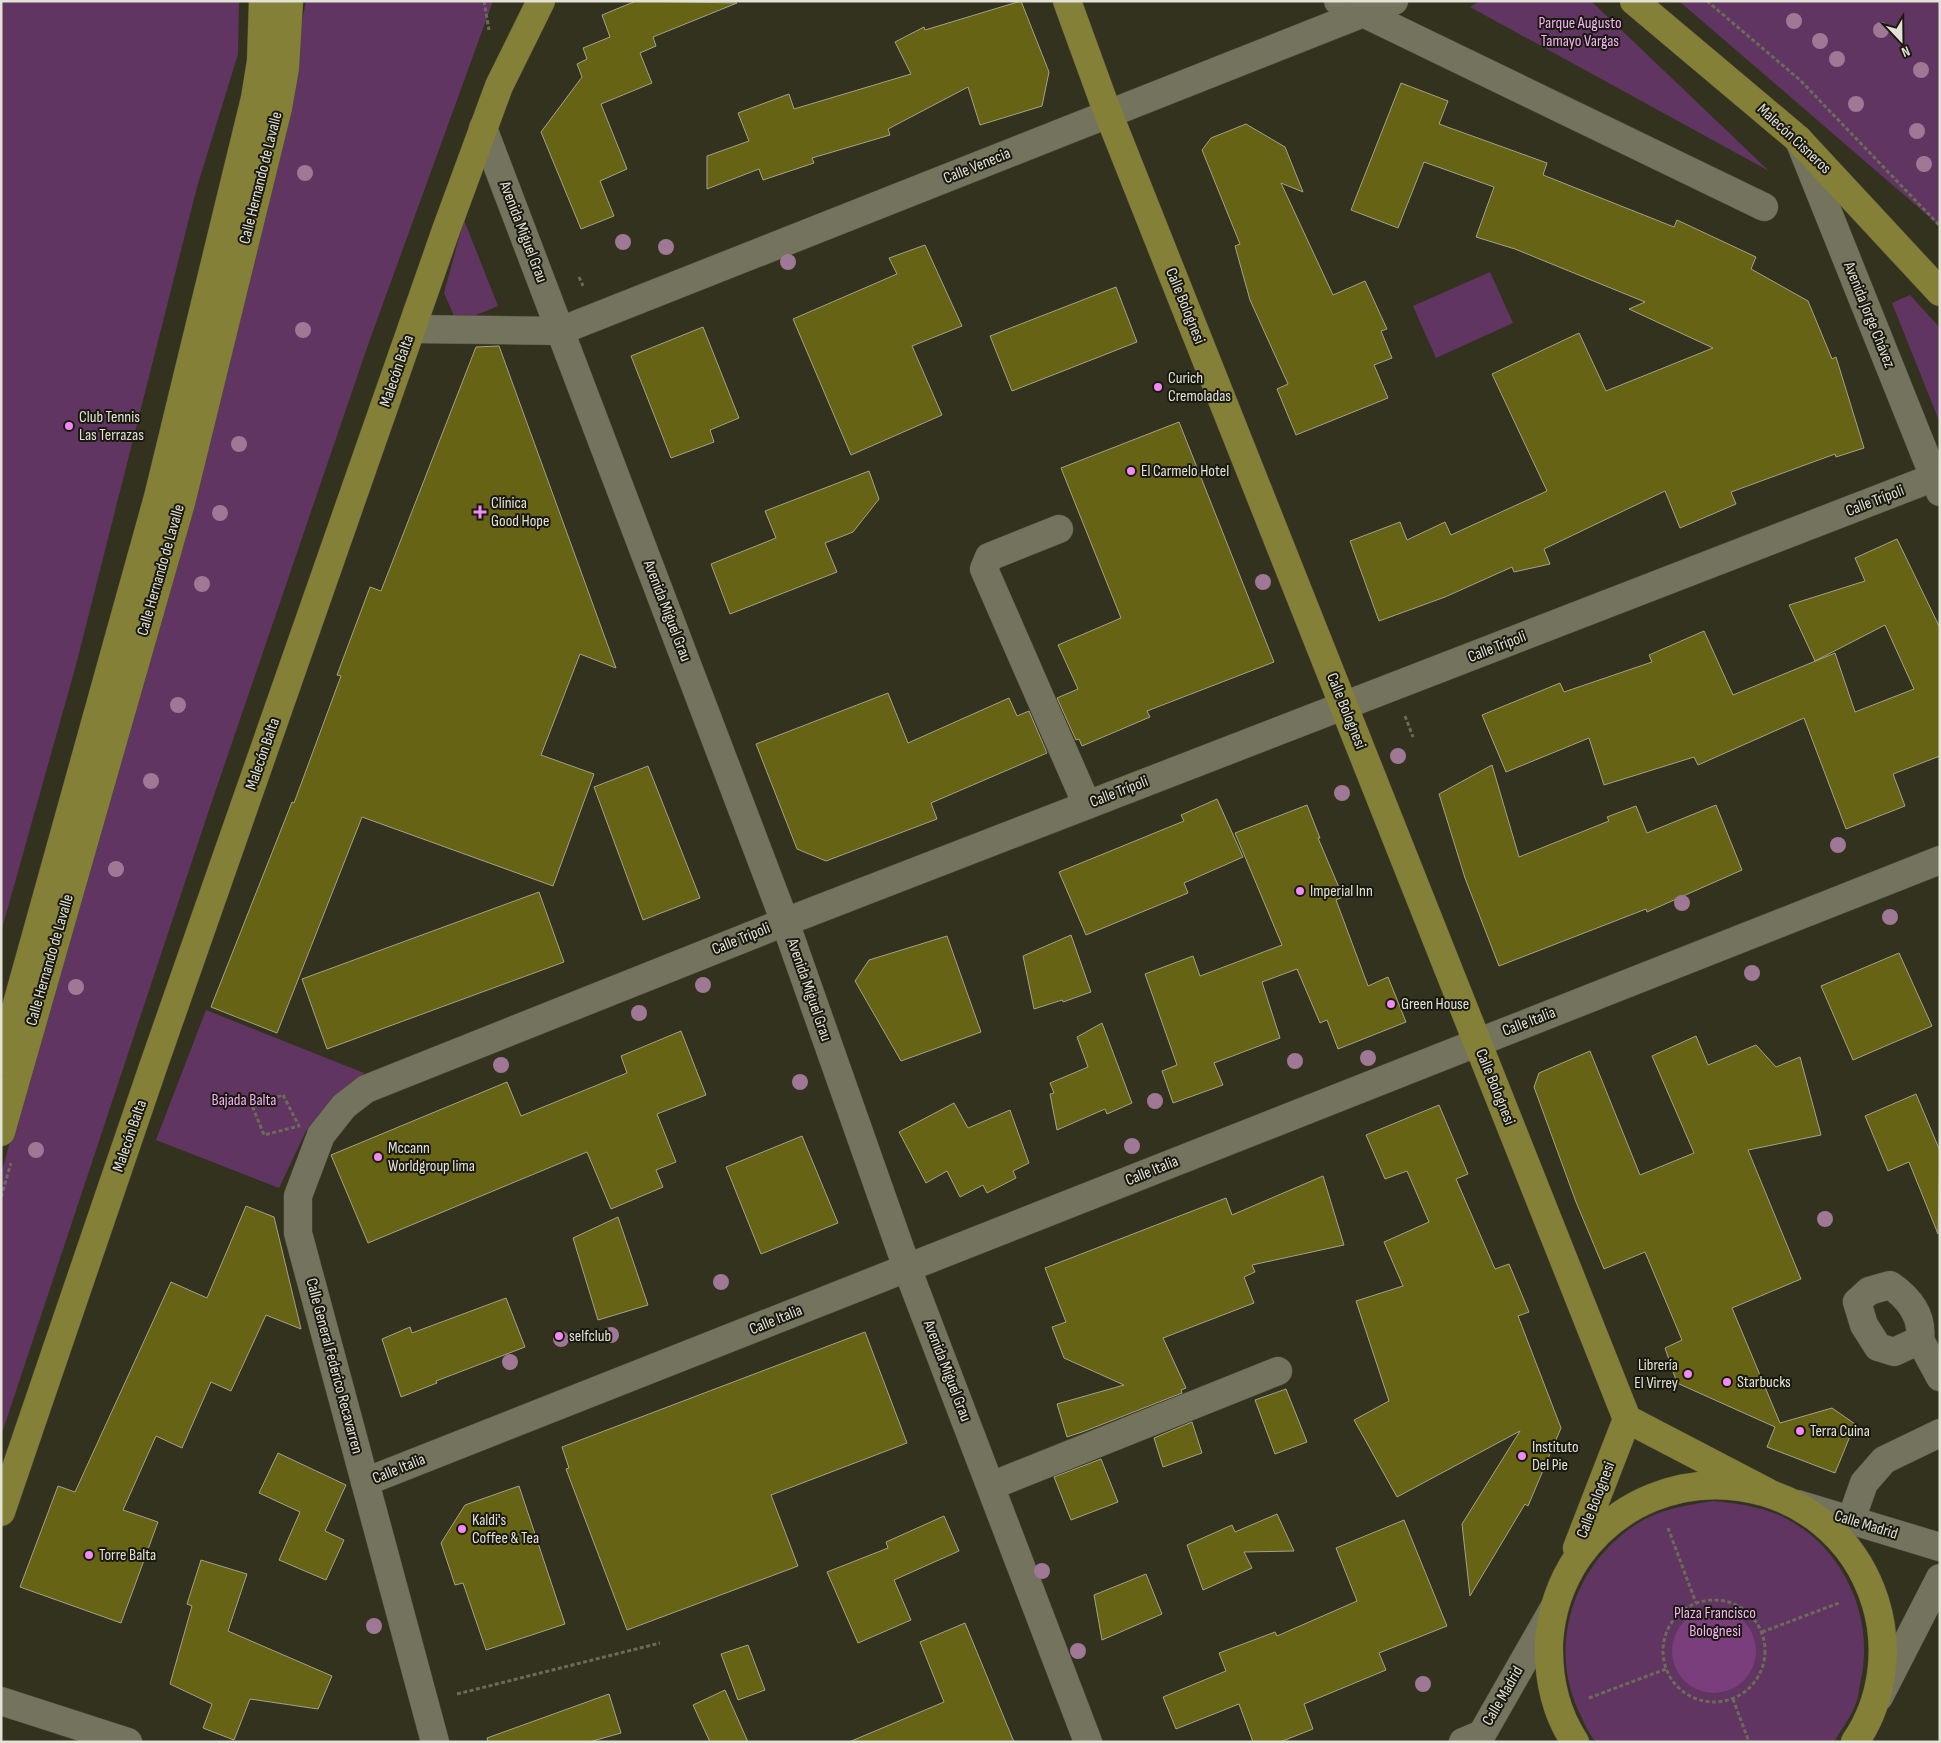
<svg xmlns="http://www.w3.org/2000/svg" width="1941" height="1743" font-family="'Sofia Sans Condensed',sans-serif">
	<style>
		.green { fill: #613562 }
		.water { fill: #7a3e7c }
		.building { fill: #676314; stroke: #a3a28b }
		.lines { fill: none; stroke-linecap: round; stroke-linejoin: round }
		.minor-casing { stroke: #4f4e3c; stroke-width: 29 }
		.major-casing { stroke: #4f4e3c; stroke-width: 29 }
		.path { stroke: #6c6b59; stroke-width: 3; stroke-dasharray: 4 2.5; stroke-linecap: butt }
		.minor { stroke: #74735d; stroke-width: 28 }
		.major { stroke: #858038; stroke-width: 28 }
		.tree { fill: #9e7895 }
		.poi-dot { fill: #f18af4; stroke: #1a1910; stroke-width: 2 }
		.labels { text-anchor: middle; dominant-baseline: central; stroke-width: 4; stroke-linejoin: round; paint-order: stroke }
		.park-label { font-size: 16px; fill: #f5b1f6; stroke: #1a1910 }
		.street-label { font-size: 16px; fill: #e3e2d6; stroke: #1a1910 }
		.poi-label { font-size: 16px; fill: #e3e2d6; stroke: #1a1910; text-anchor: start }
	</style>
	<rect width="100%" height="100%" fill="#33321e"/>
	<g class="green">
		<polygon points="1,1 239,1 238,54 197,187 76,665 1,932"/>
		<polygon points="306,1 493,1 369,342 209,810 1,1436 1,1174 186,510 281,128"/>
		<polygon points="1480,1 1591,1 1769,171 1470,7"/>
		<polygon points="1679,1 1940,1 1940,226"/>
		<polygon points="464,220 498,306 457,323 444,293"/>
		<polygon points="1490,272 1513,323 1436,358 1413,306"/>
		<polygon points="1910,295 1940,328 1940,423 1892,303"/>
		<polygon points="206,1010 364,1073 306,1131 279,1188 156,1140"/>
		<path d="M1714,1501C1742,1504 1770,1508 1794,1523C1848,1556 1875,1622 1860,1684C1859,1691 1858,1699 1855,1706C1850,1718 1841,1730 1834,1742H1596C1589,1734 1585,1725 1581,1716C1546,1648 1573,1566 1635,1525C1659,1509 1687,1505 1714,1501Z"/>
	</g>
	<circle class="water" cx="1714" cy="1651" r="42"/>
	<g class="building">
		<polygon points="636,1 737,3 653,37 656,46 640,53 652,83 601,104 627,169 600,181 614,216 581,229 541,132 582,77 577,64 587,59 583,48 610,37 602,15"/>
		<polygon points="1021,1 1049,72 1042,106 980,125 968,87 888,129 890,135 812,158 814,163 763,180 759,169 707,189 707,156 749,141 738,113 789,94 794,109 911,74 895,42 924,27 925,30"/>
		<polygon points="1401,83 1448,101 1439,124 1547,163 1543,175 1674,227 1677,220 1756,257 1751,269 1808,301 1832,359 1836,357 1864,448 1836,457 1835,454 1731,492 1736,504 1680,528 1665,491 1544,549 1550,564 1514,572 1512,567 1445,597 1379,621 1350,541 1400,522 1407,540 1445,522 1451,535 1547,491 1492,374 1579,333 1606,391 1713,348 1629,309 1645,302 1515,249 1476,237 1494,187 1424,162 1398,228 1351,210"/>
		<polygon points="1246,124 1285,147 1303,192 1281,183 1333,295 1365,281 1387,329 1381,331 1392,358 1374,365 1388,398 1296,435 1277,389 1288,384 1250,300 1235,246 1240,244 1202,150 1211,138"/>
		<polygon points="925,245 962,326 912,346 942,415 851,455 793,319 897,274 889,258"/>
		<polygon points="1116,287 1137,342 1012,391 990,336"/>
		<polygon points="703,327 739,418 710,430 714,442 671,458 631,356"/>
		<polygon points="499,346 616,668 580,654 541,755 594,774 553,886 362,817 277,1033 211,1007 292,802 294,803 341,676 337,675 370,587 381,591 476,347"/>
		<polygon points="1179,422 1274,662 1147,711 1150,717 1082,746 1079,739 1076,740 1057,698 1078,689 1058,645 1121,618 1061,468"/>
		<polygon points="869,471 879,499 853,532 825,543 837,572 730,614 711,564 776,538 765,511"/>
		<polygon points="1897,539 1940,628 1940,756 1893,774 1905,806 1846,829 1804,718 1698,765 1694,757 1604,785 1589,738 1506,772 1482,715 1560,683 1564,692 1652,662 1649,655 1704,631 1733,695 1835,653 1855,712 1914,689 1885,625 1815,661 1789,605 1865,581 1855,558"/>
		<polygon points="888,693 908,743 1009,698 1017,716 1029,711 1047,753 931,803 937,819 826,861 797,849 756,744"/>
		<polygon points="1492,765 1519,857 1609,821 1607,817 1636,806 1647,833 1716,805 1742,870 1647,912 1646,909 1499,966 1465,878 1439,794"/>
		<polygon points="648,766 700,898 643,920 594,787"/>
		<polygon points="1217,799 1243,857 1184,883 1188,893 1086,935 1059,872 1184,821 1181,815"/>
		<polygon points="1307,805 1320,838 1318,838 1343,897 1336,900 1368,986 1388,977 1406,1022 1338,1049 1327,1020 1320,1023 1297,969 1262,982 1280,1038 1214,1063 1223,1085 1173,1103 1162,1071 1177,1065 1145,974 1193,956 1200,976 1282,945 1235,833"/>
		<polygon points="539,892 564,962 327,1049 302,979"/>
		<polygon points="1071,935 1091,992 1063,1002 1062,1000 1034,1009 1023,956"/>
		<polygon points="947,936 981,1032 901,1061 855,981 869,960"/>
		<polygon points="1899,953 1932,1026 1853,1060 1821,986"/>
		<polygon points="1102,1023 1132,1103 1107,1114 1105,1109 1057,1130 1050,1094 1054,1093 1050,1083 1088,1067 1077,1037"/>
		<polygon points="681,1031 706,1095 657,1114 676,1162 656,1170 663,1187 611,1209 587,1152 368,1243 331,1155 507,1082 521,1116 627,1073 621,1056"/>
		<polygon points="1696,1036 1708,1065 1756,1045 1776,1067 1800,1057 1821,1135 1748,1150 1801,1279 1732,1308 1780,1423 1832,1408 1855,1424 1835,1473 1767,1447 1775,1427 1677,1383 1665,1348 1682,1340 1645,1252 1604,1269 1576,1202 1534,1087 1539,1073 1590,1051 1640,1175 1694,1153 1652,1056"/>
		<polygon points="1916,1094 1940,1151 1938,1234 1909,1162 1888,1171 1865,1116"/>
		<polygon points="954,1103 968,1128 1010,1110 1029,1163 1013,1171 1016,1178 987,1193 983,1185 960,1197 947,1171 926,1183 899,1132"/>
		<polygon points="1439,1105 1468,1174 1456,1179 1495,1269 1509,1264 1529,1312 1518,1316 1561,1428 1528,1506 1525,1504 1470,1596 1462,1524 1520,1431 1397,1497 1354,1420 1389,1401 1356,1301 1403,1286 1384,1242 1429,1222 1407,1171 1385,1179 1366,1135"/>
		<polygon points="802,1136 838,1223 761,1254 726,1167"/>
		<polygon points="1323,1176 1344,1245 1252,1265 1255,1272 1244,1277 1254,1303 1163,1338 1186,1388 1181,1390 1182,1393 1085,1431 1067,1437 1057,1404 1124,1385 1064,1358 1052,1327 1066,1322 1045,1268 1226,1198 1232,1215"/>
		<polygon points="246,1206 274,1217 301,1329 266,1315 231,1391 211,1382 182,1448 156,1436 123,1510 158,1522 121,1623 20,1587 58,1486 75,1492 171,1282 207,1298"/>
		<polygon points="618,1217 648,1305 598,1320 573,1238"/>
		<polygon points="506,1298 525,1347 436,1381 437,1383 401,1397 382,1339 410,1327 412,1333"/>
		<polygon points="865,1332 907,1443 771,1495 798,1566 627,1630 566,1469 569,1468 562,1447"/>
		<polygon points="1286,1389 1307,1442 1275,1454 1255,1400"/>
		<polygon points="1192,1422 1202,1453 1163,1467 1154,1438"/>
		<polygon points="278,1453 346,1485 325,1531 344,1540 326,1580 279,1560 300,1512 259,1493"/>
		<polygon points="1101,1459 1118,1502 1071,1520 1054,1477"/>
		<polygon points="519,1486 565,1624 486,1650 463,1583 455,1585 441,1543 465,1505"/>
		<polygon points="1277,1514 1294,1551 1244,1552 1252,1568 1203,1590 1187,1545 1232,1525 1235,1532"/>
		<polygon points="944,1516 959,1551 894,1580 911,1620 858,1643 827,1572 888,1548 886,1542"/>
		<polygon points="1404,1520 1447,1626 1379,1653 1386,1670 1304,1704 1313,1729 1280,1742 1253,1742 1239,1704 1176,1729 1163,1697 1226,1671 1219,1653 1275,1632 1277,1636 1357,1601 1336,1548"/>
		<polygon points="201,1560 247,1574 228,1631 332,1676 318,1709 250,1699 234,1740 203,1728 212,1704 170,1684 192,1606 187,1604"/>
		<polygon points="1146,1574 1162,1614 1102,1640 1094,1595"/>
		<polygon points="965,1623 1014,1742 849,1742 944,1702 920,1642"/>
		<polygon points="748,1645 765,1690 738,1700 721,1654"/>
		<polygon points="725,1690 748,1742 710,1742 693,1705"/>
		<polygon points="609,1694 621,1733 589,1742 488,1742 487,1738"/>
	</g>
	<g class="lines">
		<defs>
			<g id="minor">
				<polyline points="1338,1 1764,207"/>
				<polyline points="483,128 785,922 907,1268 1088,1742"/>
				<polyline points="1799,140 1940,492"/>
				<polyline points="412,329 560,331 1394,1"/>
				<polyline points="1059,529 989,557 984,569 1087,805"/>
				<path d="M1890,1285C1909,1298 1923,1316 1920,1340L1894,1352L1878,1347L1864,1325L1857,1302L1869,1291Z"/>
				<polyline points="1920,1340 1940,1377"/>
				<polyline points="365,1482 1940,860"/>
				<polyline points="991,1486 1278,1371"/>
				<polyline points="1797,1504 1940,1547"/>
				<polyline points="1851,1520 1864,1483 1884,1460 1940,1433"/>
				<polyline points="1879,1697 1940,1578"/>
				<polyline points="1,1701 128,1742"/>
				<polyline points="435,1742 298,1233 298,1196 321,1135 344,1106 366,1089 785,922 1940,475"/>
				<polyline points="1463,1742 1482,1734 1554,1608"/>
			</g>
			<g id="major">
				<polyline points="1067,1 1103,100 1627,1419 1767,1492"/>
				<polyline points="1634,1 1798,139 1940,292"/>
				<polyline points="1,1061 158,497 255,98 261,61 263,1"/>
				<polyline points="1,1132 181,503 278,108 285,68 289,1"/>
				<polyline points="1,1512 153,1067 446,230 499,86 541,1"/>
				<polyline points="1577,1548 1627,1419"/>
				<path d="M1575,1742C1555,1712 1548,1677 1549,1642C1551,1612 1561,1582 1578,1557C1658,1444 1833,1469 1875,1601C1890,1648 1883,1701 1855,1742"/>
			</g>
		</defs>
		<use href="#minor" class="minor-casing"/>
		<use href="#major" class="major-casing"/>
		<g class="path">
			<polyline points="484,1 489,30"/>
			<polyline points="1707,1 1800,80 1940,226"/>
			<polyline points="579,277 583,286"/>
			<polyline points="1405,716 1413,737"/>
			<polygon points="283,1095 299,1126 264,1135 252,1105"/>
			<polyline points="1,1197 11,1163"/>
			<polyline points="1668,1528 1696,1603"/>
			<circle cx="1714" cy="1651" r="51"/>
			<polyline points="1762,1632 1839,1603"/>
			<polyline points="457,1694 660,1643"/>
			<polyline points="1589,1698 1666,1669"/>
			<polyline points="1733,1699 1749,1742"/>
		</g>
		<use href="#minor" class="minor"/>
		<use href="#major" class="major"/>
	</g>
	<g class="tree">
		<circle cx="1794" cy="21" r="8"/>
		<circle cx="1881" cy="30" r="8"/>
		<circle cx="1820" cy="41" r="8"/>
		<circle cx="1837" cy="59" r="8"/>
		<circle cx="1921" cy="70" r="8"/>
		<circle cx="1856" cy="104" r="8"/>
		<circle cx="1917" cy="131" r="8"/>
		<circle cx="1924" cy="164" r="8"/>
		<circle cx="305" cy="173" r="8"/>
		<circle cx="623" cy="242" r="8"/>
		<circle cx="666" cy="247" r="8"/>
		<circle cx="788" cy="262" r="8"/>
		<circle cx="303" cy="330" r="8"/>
		<circle cx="239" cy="444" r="8"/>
		<circle cx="220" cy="513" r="8"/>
		<circle cx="1263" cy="582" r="8"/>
		<circle cx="202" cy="584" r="8"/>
		<circle cx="178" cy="705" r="8"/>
		<circle cx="1398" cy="756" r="8"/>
		<circle cx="151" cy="781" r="8"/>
		<circle cx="1342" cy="793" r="8"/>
		<circle cx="1838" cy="845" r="8"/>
		<circle cx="116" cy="869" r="8"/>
		<circle cx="1682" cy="903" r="8"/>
		<circle cx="1890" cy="917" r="8"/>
		<circle cx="1752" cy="973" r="8"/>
		<circle cx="703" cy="985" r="8"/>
		<circle cx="76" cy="987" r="8"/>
		<circle cx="639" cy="1013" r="8"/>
		<circle cx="1368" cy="1058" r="8"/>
		<circle cx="1295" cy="1061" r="8"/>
		<circle cx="501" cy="1065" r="8"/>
		<circle cx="800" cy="1082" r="8"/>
		<circle cx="1155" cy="1101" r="8"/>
		<circle cx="1132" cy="1146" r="8"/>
		<circle cx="36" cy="1150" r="8"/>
		<circle cx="1825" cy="1219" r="8"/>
		<circle cx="721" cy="1282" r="8"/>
		<circle cx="611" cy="1335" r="8"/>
		<circle cx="561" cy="1339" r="8"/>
		<circle cx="510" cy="1362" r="8"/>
		<circle cx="1042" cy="1571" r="8"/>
		<circle cx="374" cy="1626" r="8"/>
		<circle cx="1078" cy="1651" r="8"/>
		<circle cx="1423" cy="1684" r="8"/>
	</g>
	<g class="poi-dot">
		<circle cx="1158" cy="387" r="5"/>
		<circle cx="69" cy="426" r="5"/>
		<circle cx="1131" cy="471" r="5"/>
		<path d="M477.5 504.5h5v5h5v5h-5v5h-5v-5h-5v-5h5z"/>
		<circle cx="1300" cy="891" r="5"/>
		<circle cx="1391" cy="1004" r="5"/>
		<circle cx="378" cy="1157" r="5"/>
		<circle cx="559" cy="1336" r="5"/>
		<circle cx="1688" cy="1374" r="5"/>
		<circle cx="1727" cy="1382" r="5"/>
		<circle cx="1800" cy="1431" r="5"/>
		<circle cx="1522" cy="1456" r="5"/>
		<circle cx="462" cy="1529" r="5"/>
		<circle cx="89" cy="1555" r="5"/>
	</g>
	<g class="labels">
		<g class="park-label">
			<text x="1580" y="23">Parque Augusto<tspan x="1580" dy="18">Tamayo Vargas</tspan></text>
			<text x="244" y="1100">Bajada Balta</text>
			<text x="1715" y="1613">Plaza Francisco<tspan x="1715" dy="18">Bolognesi</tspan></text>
		</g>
		<g class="street-label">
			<text transform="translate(1794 139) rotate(43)">Malecón Cisneros</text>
			<text transform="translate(977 166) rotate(-22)">Calle Venecia</text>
			<text transform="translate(261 178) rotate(-76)">Calle Hernando de Lavalle</text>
			<text transform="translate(523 232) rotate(69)">Avenida Miguel Grau</text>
			<text transform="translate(1185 306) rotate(68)">Calle Bolognesi</text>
			<text transform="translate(1869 315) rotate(68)">Avenida Jorge Chávez</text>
			<text transform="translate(397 371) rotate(-71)">Malecón Balta</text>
			<text transform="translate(1875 501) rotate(-21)">Calle Trípoli</text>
			<text transform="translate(161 570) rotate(-74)">Calle Hernando de Lavalle</text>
			<text transform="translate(667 611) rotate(69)">Avenida Miguel Grau</text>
			<text transform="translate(1497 647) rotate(-21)">Calle Trípoli</text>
			<text transform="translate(1346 711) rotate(68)">Calle Bolognesi</text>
			<text transform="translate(263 754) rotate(-71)">Malecón Balta</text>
			<text transform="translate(1119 792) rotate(-21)">Calle Trípoli</text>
			<text transform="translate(741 939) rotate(-22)">Calle Trípoli</text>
			<text transform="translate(50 960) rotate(-74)">Calle Hernando de Lavalle</text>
			<text transform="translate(809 990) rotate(71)">Avenida Miguel Grau</text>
			<text transform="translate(1529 1022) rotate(-21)">Calle Italia</text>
			<text transform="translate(1495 1087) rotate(68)">Calle Bolognesi</text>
			<text transform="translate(130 1136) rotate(-71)">Malecón Balta</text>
			<text transform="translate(1152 1171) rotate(-22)">Calle Italia</text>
			<text transform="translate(776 1320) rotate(-22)">Calle Italia</text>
			<text transform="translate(334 1366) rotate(75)">Calle General Federico Recavarren</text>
			<text transform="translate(947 1371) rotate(69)">Avenida Miguel Grau</text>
			<text transform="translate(399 1469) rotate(-22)">Calle Italia</text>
			<text transform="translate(1596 1500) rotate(-69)">Calle Bolognesi</text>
			<text transform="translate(1866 1525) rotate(17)">Calle Madrid</text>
			<text transform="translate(1503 1696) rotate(-60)">Calle Madrid</text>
		</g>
		<g class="poi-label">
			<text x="1168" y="378">Curich<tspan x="1168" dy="18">Cremoladas</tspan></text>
			<text x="79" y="417">Club Tennis<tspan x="79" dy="18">Las Terrazas</tspan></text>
			<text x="1141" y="471">El Carmelo Hotel</text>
			<text x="491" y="503">Clínica<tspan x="491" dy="18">Good Hope</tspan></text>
			<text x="1310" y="891">Imperial Inn</text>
			<text x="1401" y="1004">Green House</text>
			<text x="388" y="1148">Mccann<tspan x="388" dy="18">Worldgroup lima</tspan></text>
			<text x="569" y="1336">selfclub</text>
			<text x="1678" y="1365" text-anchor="end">Librería<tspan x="1678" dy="18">El Virrey</tspan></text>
			<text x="1737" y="1382">Starbucks</text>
			<text x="1810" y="1431">Terra Cuina</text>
			<text x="1532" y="1447">Instituto<tspan x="1532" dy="18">Del Pie</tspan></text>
			<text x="472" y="1520">Kaldi's<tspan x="472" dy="18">Coffee &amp; Tea</tspan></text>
			<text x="99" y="1555">Torre Balta</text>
		</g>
	</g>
	<rect width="1941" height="1743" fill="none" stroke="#e3e2d6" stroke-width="5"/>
	<g transform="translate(1901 40) rotate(158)" stroke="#1a1910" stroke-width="4" paint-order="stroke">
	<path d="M0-4L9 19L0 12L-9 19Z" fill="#e3e2d6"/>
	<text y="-8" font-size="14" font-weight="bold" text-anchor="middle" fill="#e3e2d6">N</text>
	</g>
</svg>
